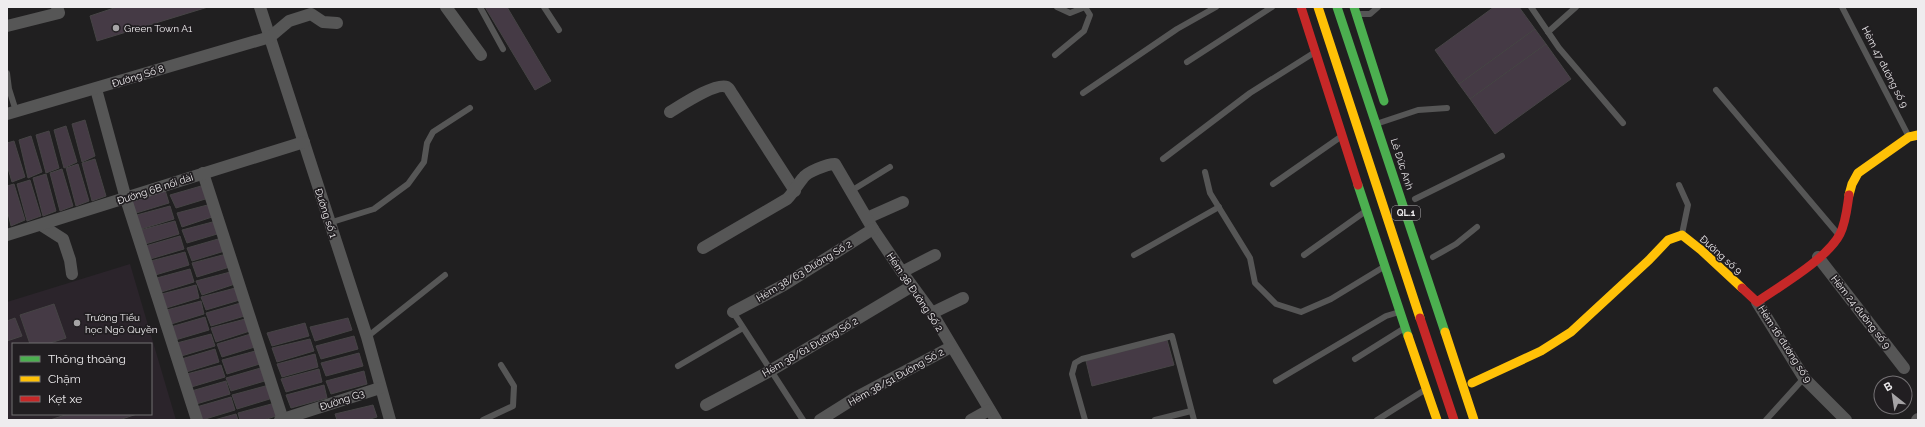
<svg xmlns="http://www.w3.org/2000/svg" width="1925" height="427" font-family="Raleway,sans-serif">
	<style>
		.built { fill: #2b242b; fill-rule: evenodd }
		.building { fill: #453a45; stroke: #464445 }
		.lines { fill: none; stroke-linecap: round; stroke-linejoin: round }
		.lane { stroke: #565656; stroke-width: 6 }
		.street { stroke: #565656; stroke-width: 12 }
		.fast { stroke: #4caf50; stroke-width: 9 }
		.slow { stroke: #ffc107; stroke-width: 9 }
		.jam { stroke: #c62828; stroke-width: 9 }
		.poi-dot { fill: #a6a4a6; stroke: #211e21; stroke-width: 1.5 }
		.labels { text-anchor: middle; dominant-baseline: central; stroke-width: 3.5; stroke-linejoin: round; paint-order: stroke }
		.shield { fill: #211e21; stroke: #b0aeb0; stroke-width: 1 }
		.shield-label { font-size: 9px; font-weight: bold; fill: #eeecee }
		.poi-label { font-size: 10px; fill: #eeecee; stroke: #211e21; text-anchor: start }
		.street-label { font-size: 10px; fill: #eeecee; stroke: #211e21 }
	</style>
	<rect width="100%" height="100%" fill="#201f20"/>
	<path class="built" d="M130,264L176,420H7V302ZM13,344H151V414H13Z"/>
	<g class="building">
		<polygon points="117,7 208,7 97,41 90,16"/>
		<polygon points="485,7 507,7 551,81 535,90"/>
		<polygon points="1494,7 1519,7 1535,29 1459,84 1435,50"/>
		<polygon points="1535,29 1546,44 1470,99 1459,84"/>
		<polygon points="1546,44 1571,79 1495,134 1470,99"/>
		<polygon points="85,120 95,156 82,162 72,124"/>
		<polygon points="66,126 77,162 64,168 54,130"/>
		<polygon points="49,131 59,168 46,173 36,135"/>
		<polygon points="31,136 42,172 28,178 19,140"/>
		<polygon points="14,141 25,177 12,182 7,165 7,143"/>
		<polygon points="95,159 106,196 92,201 82,163"/>
		<polygon points="78,164 89,201 76,206 66,168"/>
		<polygon points="62,169 73,206 60,211 50,173"/>
		<polygon points="46,174 56,211 43,216 33,178"/>
		<polygon points="30,180 41,216 27,221 17,184"/>
		<polygon points="14,184 25,220 11,226 7,209 7,186"/>
		<polygon points="208,184 212,197 176,208 170,195"/>
		<polygon points="165,190 169,203 133,214 127,201"/>
		<polygon points="215,203 218,215 182,227 177,213"/>
		<polygon points="170,206 174,219 138,230 133,216"/>
		<polygon points="220,220 224,232 187,243 182,230"/>
		<polygon points="175,221 179,234 142,245 137,231"/>
		<polygon points="180,236 184,249 147,260 142,247"/>
		<polygon points="225,237 228,250 192,261 187,248"/>
		<polygon points="185,252 189,265 152,276 147,262"/>
		<polygon points="230,253 233,266 197,277 192,263"/>
		<polygon points="190,269 194,282 158,293 153,279"/>
		<polygon points="234,271 238,283 202,295 196,281"/>
		<polygon points="196,285 199,298 163,309 158,295"/>
		<polygon points="239,287 243,299 206,310 201,297"/>
		<polygon points="201,301 204,314 168,325 163,311"/>
		<polygon points="244,302 248,315 211,326 206,313"/>
		<polygon points="54,304 66,338 47,344 30,344 20,315"/>
		<polygon points="205,317 209,330 172,341 167,328"/>
		<polygon points="15,318 22,336 7,341 7,321"/>
		<polygon points="249,318 253,330 216,342 211,328"/>
		<polygon points="348,318 352,330 315,341 310,327"/>
		<polygon points="305,323 309,336 272,346 267,333"/>
		<polygon points="254,333 258,346 222,357 217,344"/>
		<polygon points="211,334 215,346 178,357 173,344"/>
		<polygon points="354,336 358,349 321,359 316,346"/>
		<polygon points="310,339 314,351 277,362 272,348"/>
		<polygon points="1167,340 1174,365 1092,386 1086,361"/>
		<polygon points="215,349 219,362 183,373 178,360"/>
		<polygon points="259,350 263,363 227,374 222,360"/>
		<polygon points="359,353 363,366 326,376 321,363"/>
		<polygon points="315,354 318,367 282,377 277,364"/>
		<polygon points="221,365 225,377 188,388 183,375"/>
		<polygon points="264,367 268,380 231,391 226,378"/>
		<polygon points="319,369 322,382 286,392 281,379"/>
		<polygon points="364,371 367,384 331,394 326,381"/>
		<polygon points="226,381 230,394 193,405 188,392"/>
		<polygon points="269,385 273,398 237,409 232,395"/>
		<polygon points="324,385 327,398 291,408 286,395"/>
		<polygon points="231,397 235,410 202,420 193,408"/>
		<polygon points="275,403 279,415 264,420 240,420 238,413"/>
		<polygon points="373,405 377,417 367,420 337,420 335,414"/>
		<polygon points="68,414 137,414 119,420 50,420"/>
		<polygon points="236,414 238,420 214,420"/>
	</g>
	<g class="lines">
		<g class="lane">
			<polyline points="480,7 503,49"/>
			<polyline points="544,7 559,30"/>
			<polyline points="1057,7 1070,13 1085,7"/>
			<polyline points="1531,7 1559,48 1623,123"/>
			<polyline points="1842,7 1909,137"/>
			<polyline points="1360,14 1370,14 1378,7"/>
			<polyline points="1548,32 1576,7"/>
			<polyline points="1055,55 1084,31 1090,15 1085,7"/>
			<polyline points="1187,62 1272,7"/>
			<polyline points="7,73 9,89 16,111"/>
			<polyline points="1716,90 1838,234"/>
			<polyline points="1083,93 1177,29 1216,7"/>
			<polyline points="1379,123 1418,110 1447,108"/>
			<polyline points="1163,159 1250,93 1312,54"/>
			<polyline points="1205,172 1210,193 1250,258 1255,283 1276,304 1301,312 1331,299 1382,268"/>
			<polyline points="1273,184 1339,138"/>
			<polyline points="1679,185 1688,205 1682,234"/>
			<polyline points="851,191 890,167"/>
			<polyline points="1415,199 1502,156"/>
			<polyline points="329,223 374,209 408,184 424,162 427,143 433,132 470,108"/>
			<polyline points="1134,255 1219,207"/>
			<polyline points="1304,255 1363,213"/>
			<polyline points="1433,257 1456,244 1477,227"/>
			<polyline points="733,312 803,420"/>
			<polyline points="367,337 445,275"/>
			<polyline points="1355,359 1403,329"/>
			<polyline points="678,366 743,328"/>
			<polyline points="1276,381 1386,316 1396,313"/>
			<polyline points="483,420 513,406 514,386 501,365"/>
			<polyline points="1085,420 1072,374 1075,363 1082,359 1172,336 1194,420"/>
			<polyline points="1155,420 1191,411"/>
			<polyline points="1377,420 1423,391"/>
			<polyline points="1766,420 1804,378"/>
		</g>
		<g class="street">
			<polyline points="260,7 367,337 390,420"/>
			<polyline points="446,7 481,55"/>
			<polyline points="7,26 59,13 57,7"/>
			<polyline points="96,89 126,199 197,420"/>
			<path d="M670,112C680,106 716,82 727,87C729,88 730,90 731,92L795,191"/>
			<polyline points="7,114 270,37 289,21 311,14 323,22 337,23"/>
			<polyline points="203,173 283,420"/>
			<polyline points="867,218 903,202"/>
			<polyline points="41,225 63,239 70,260 72,274"/>
			<polyline points="7,235 304,142"/>
			<path d="M703,248L787,199C794,192 797,185 803,178C807,172 827,164 835,164L873,229L902,272L932,313L996,420"/>
			<polyline points="1818,257 1904,368"/>
			<polyline points="902,272 935,255"/>
			<polyline points="1757,302 1804,378 1846,420"/>
			<polyline points="733,312 784,285 873,229"/>
			<polyline points="932,313 963,298"/>
			<polyline points="706,405 770,371 912,286"/>
			<polyline points="280,420 380,388"/>
			<polyline points="820,420 855,398 951,347"/>
			<polyline points="971,420 989,410"/>
			<polyline points="1917,420 1918,419"/>
		</g>
		<g class="fast">
			<polyline points="1337,7 1445,332"/>
			<polyline points="1354,7 1384,101"/>
			<polyline points="1358,185 1408,336"/>
		</g>
		<g class="slow">
			<polyline points="1318,7 1420,318"/>
			<polyline points="1849,195 1852,184 1858,173 1909,137 1918,135"/>
			<polyline points="1445,332 1474,420"/>
			<polyline points="1408,336 1437,420"/>
			<polyline points="1472,383 1541,351 1571,332 1649,260 1668,240 1682,235 1701,250 1742,288"/>
		</g>
		<g class="jam">
			<polyline points="1301,7 1358,185"/>
			<path d="M1742,288L1757,302C1780,286 1827,259 1840,234C1846,222 1847,208 1849,195"/>
			<polyline points="1420,318 1454,420"/>
		</g>
	</g>
	<g class="poi-dot">
		<circle cx="116" cy="28" r="4"/>
		<circle cx="77" cy="323" r="4"/>
	</g>
	<g class="labels">
		<rect class="shield" x="1392" y="206" width="28" height="14" rx="3"/>
		<g class="shield-label">
			<text x="1406" y="213">QL.1</text>
		</g>
		<g class="poi-label">
			<text x="124" y="28">Green Town A1</text>
			<text x="85" y="317">Trường Tiểu<tspan x="85" dy="12">học Ngô Quyền</tspan></text>
		</g>
		<g class="street-label">
			<text transform="translate(1885 67) rotate(63)">Hẻm 47 đường số 9</text>
			<text transform="translate(138 76) rotate(-17)">Đường Số 8</text>
			<text transform="translate(1402 164) rotate(72)">Lê Đức Anh</text>
			<text transform="translate(155 189) rotate(-18)">Đường 6B nối dài</text>
			<text transform="translate(326 213) rotate(72)">Đường số 1</text>
			<text transform="translate(1721 255) rotate(42)">Đường số 9</text>
			<text transform="translate(804 271) rotate(-31)">Hẻm 38/63 Đường Số 2</text>
			<text transform="translate(915 292) rotate(56)">Hẻm 38 Đường Số 2</text>
			<text transform="translate(1861 312) rotate(52)">Hẻm 24 đường số 9</text>
			<text transform="translate(1785 344) rotate(57)">Hẻm 16 đường số 9</text>
			<text transform="translate(810 347) rotate(-30)">Hẻm 38/61 Đường Số 2</text>
			<text transform="translate(896 377) rotate(-29)">Hẻm 38/51 Đường Số 2</text>
			<text transform="translate(342 400) rotate(-18)">Đường G3</text>
		</g>
	</g>
	<rect width="1925" height="427" fill="none" stroke="#eeecee" stroke-width="16"/>
	<rect x="12" y="343" width="140" height="72" fill="#211e21" stroke="#737073"/>
	<rect x="20" y="356" width="20" height="6" fill="#4caf50" stroke="#737073"/>
	<text x="48" y="363" font-size="12" fill="#eeecee">Thông thoáng</text>
	<rect x="20" y="376" width="20" height="6" fill="#ffc107" stroke="#737073"/>
	<text x="48" y="383" font-size="12" fill="#eeecee">Chậm</text>
	<rect x="20" y="396" width="20" height="6" fill="#c62828" stroke="#737073"/>
	<text x="48" y="403" font-size="12" fill="#eeecee">Kẹt xe</text>
	<g transform="translate(1893 395) rotate(330)"><circle r="19" fill="#211e21" stroke="#737073"/>
	<path d="M0-3L7 15L0 10L-7 15Z" fill="#a6a4a6"/>
	<text y="-6" font-size="11" font-weight="bold" text-anchor="middle" fill="#eeecee">B</text>
	</g>
</svg>
